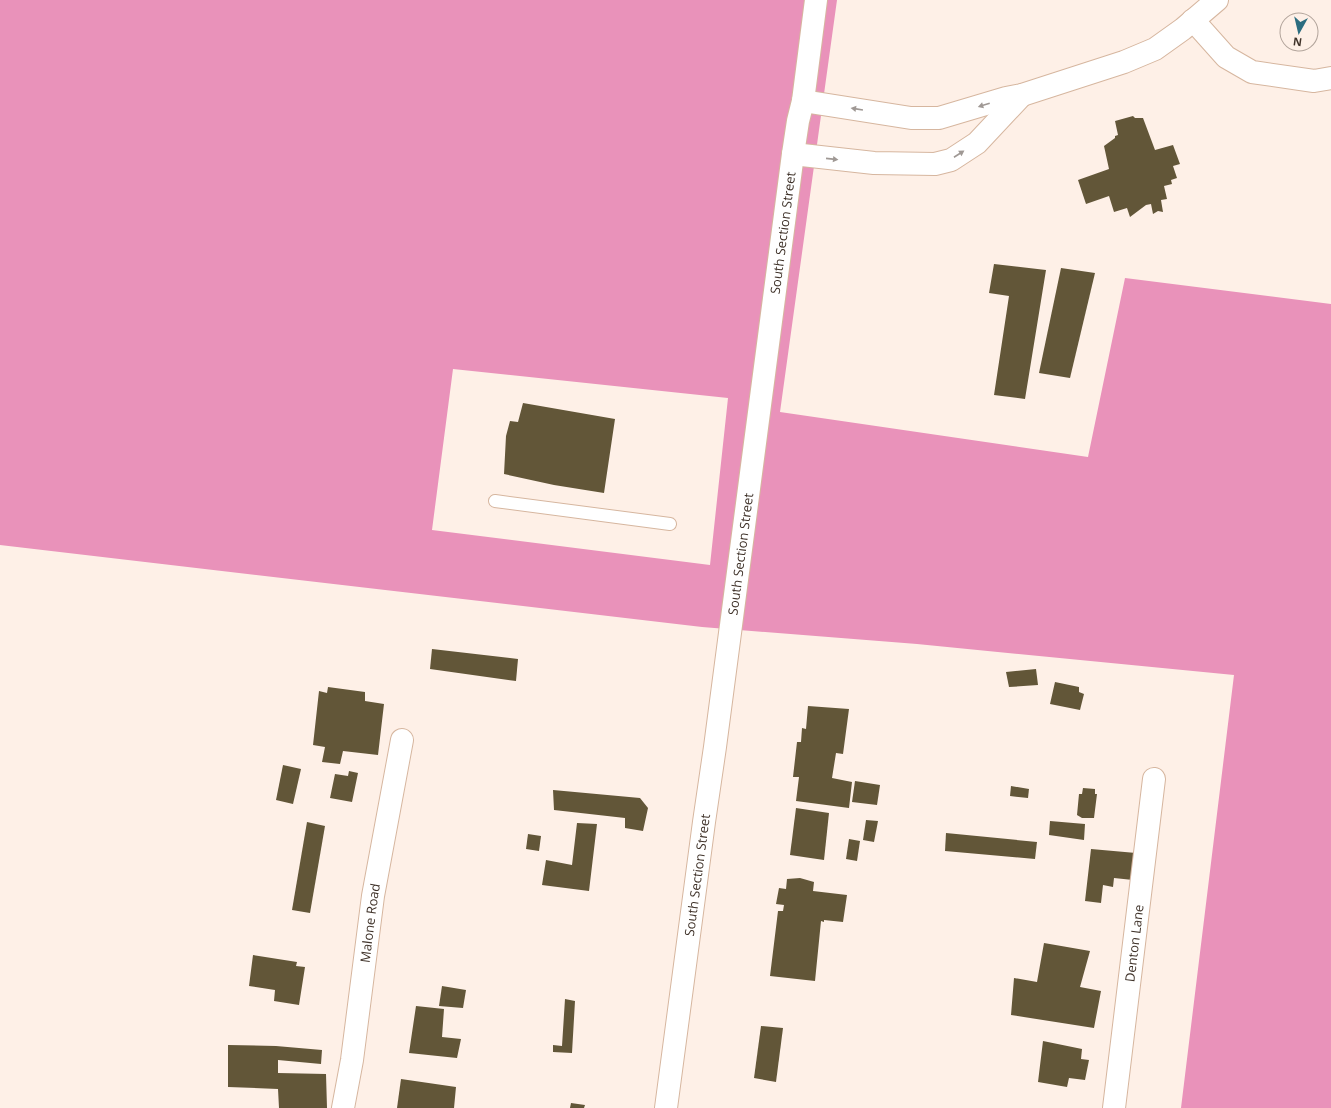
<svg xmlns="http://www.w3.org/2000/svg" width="1331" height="1108" font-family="'Open Sans',sans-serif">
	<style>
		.forest { fill: #e992ba; fill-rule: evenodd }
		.building { fill: #625638 }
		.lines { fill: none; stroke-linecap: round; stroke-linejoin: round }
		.lane-casing { stroke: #d6b69f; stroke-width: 14 }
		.street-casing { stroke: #d6b69f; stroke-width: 24 }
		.secondary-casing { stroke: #d6b69f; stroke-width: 24 }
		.lane { stroke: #fff; stroke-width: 12 }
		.street { stroke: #fff; stroke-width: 22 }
		.secondary { stroke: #fff; stroke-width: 22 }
		.oneway { fill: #9f9894 }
		.labels { text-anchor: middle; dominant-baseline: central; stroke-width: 4; stroke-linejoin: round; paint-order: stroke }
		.street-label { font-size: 13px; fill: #3f3229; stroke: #fef0e7 }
	</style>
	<rect width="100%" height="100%" fill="#fef0e7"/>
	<path class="forest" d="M0,0H837L780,412L1088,457L1125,278L1331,304V1108H1181L1234,675L917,644L702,627L0,545ZM453,369L728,398L710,565L432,530Z"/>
	<g class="building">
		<polygon points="1133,116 1135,118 1143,118 1155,150 1173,145 1180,164 1173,166 1177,178 1171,180 1172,184 1164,186 1167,199 1161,200 1163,212 1158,211 1153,214 1151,204 1146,205 1130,217 1127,208 1114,212 1109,196 1086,204 1078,180 1109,169 1104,146 1115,138 1115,136 1118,135 1115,121"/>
		<polygon points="994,264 1046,270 1025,399 994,395 1009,296 989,293"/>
		<polygon points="1061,268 1095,273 1070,378 1039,373"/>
		<polygon points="523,403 615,419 604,493 554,485 504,474 506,436 510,421 518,422"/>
		<polygon points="432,649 518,659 516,681 430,669"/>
		<polygon points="1036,669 1038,685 1009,687 1006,672"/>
		<polygon points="1055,682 1079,687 1079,692 1084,694 1080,710 1050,704"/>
		<polygon points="328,687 365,692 365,701 384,704 378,755 343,751 340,764 322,762 325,747 313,745 319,691 327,693"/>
		<polygon points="808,706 849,709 843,754 836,753 832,778 852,782 849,808 796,801 799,777 793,777 797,742 801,742 802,728 806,729"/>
		<polygon points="283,765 301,769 293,804 276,800"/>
		<polygon points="349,771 358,773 352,802 330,798 335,774 348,776"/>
		<polygon points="855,781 880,785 877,805 852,802"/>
		<polygon points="1011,786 1029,789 1028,798 1010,796"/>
		<polygon points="1083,788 1095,789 1095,794 1097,794 1094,818 1082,818 1077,815 1079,794 1082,794"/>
		<polygon points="553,790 640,798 648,808 643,831 625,828 625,818 554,810"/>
		<polygon points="796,808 829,813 824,860 790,855"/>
		<polygon points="866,820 878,821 874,842 863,840"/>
		<polygon points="1050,821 1085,824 1084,840 1049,835"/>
		<polygon points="307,822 325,826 310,913 292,910"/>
		<polygon points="577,823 597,824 589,891 542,885 546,860 572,865"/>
		<polygon points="946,833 1037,842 1035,859 945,851"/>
		<polygon points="528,834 541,836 539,851 526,849"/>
		<polygon points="849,839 860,841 857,861 846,859"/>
		<polygon points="1091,849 1136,853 1133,880 1114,878 1113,887 1103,885 1101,903 1085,901"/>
		<polygon points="800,878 814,882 813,891 847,895 843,922 824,920 824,922 821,921 815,981 770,976 778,911 783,911 784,905 776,904 779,888 786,889 787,879"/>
		<polygon points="1044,943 1090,951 1080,987 1101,991 1094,1028 1011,1015 1014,978 1037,982"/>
		<polygon points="253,955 297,962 296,966 305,967 299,1005 274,1001 275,990 249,986"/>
		<polygon points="442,986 466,990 463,1008 439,1006"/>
		<polygon points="565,999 575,1001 572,1053 553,1052 553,1045 562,1046"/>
		<polygon points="416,1006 444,1009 442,1037 461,1039 457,1058 409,1053"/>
		<polygon points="761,1026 783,1028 776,1082 754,1078"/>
		<polygon points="1043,1041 1082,1049 1081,1059 1089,1060 1085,1080 1069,1078 1067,1087 1038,1082"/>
		<polygon points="228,1045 276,1046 322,1050 321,1064 278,1060 278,1073 326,1074 327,1108 279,1108 278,1089 228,1087"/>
		<polygon points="401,1079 456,1087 454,1108 397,1108"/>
		<polygon points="571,1103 585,1105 584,1108 570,1108"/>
	</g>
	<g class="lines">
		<defs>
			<polyline id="lane" points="495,501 670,524"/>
			<g id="street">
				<polyline points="1193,20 1226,57 1252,72 1314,81 1331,78"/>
				<polyline points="803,101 911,118 939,118 1006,98 1022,95 1124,62 1155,49 1183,29 1217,0"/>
				<polyline points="793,154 874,163 935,164 951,160 977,143 1022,95"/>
				<path id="s1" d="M343,1108L352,1060L373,896L402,740"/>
				<path id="s2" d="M1114,1108L1154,779"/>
			</g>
			<g id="secondary">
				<path id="s3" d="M666,1108L704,822L715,747L793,154L798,121L803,101L816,0"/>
			</g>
		</defs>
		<use href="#lane" class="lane-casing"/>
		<use href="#street" class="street-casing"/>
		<use href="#secondary" class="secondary-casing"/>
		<use href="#lane" class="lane"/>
		<use href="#street" class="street"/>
		<use href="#secondary" class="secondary"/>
	</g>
	<defs><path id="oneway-solid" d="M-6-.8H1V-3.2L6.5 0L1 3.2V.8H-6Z"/></defs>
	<g class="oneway">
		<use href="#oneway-solid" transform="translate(984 105) rotate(163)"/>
		<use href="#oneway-solid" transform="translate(857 109) rotate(-171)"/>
		<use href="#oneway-solid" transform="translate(959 154) rotate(-33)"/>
		<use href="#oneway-solid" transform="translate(832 159) rotate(6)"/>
	</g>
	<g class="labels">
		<g class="street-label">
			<text stroke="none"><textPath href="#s3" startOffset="883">South Section Street</textPath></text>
			<text stroke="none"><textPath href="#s3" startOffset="559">South Section Street</textPath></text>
			<text stroke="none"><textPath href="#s3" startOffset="235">South Section Street</textPath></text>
			<text stroke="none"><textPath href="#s1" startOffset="187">Malone Road</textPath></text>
			<text stroke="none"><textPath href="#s2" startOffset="166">Denton Lane</textPath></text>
		</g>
	</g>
	<g transform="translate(1299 32) rotate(188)"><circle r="19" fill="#fef0e7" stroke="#b2a49b"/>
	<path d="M0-3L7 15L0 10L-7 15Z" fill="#2c6d80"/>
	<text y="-6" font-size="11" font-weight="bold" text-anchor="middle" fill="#3f3229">N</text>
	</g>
</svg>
